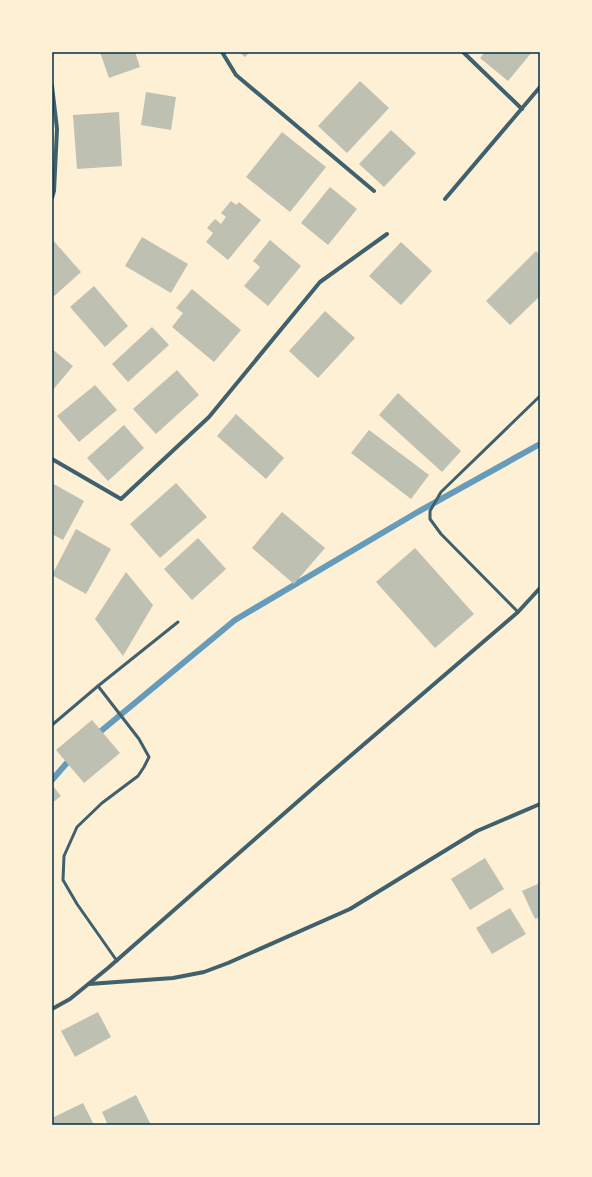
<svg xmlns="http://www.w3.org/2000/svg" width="592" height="1177" font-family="Poppins,sans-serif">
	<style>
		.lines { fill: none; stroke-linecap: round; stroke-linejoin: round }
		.stream { stroke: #669bbc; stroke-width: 6 }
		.building { fill: #bec0b2 }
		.service { stroke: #3f606c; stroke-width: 3 }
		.minor { stroke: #3f606c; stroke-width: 4 }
		.neatline { fill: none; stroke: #003049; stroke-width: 1.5 }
	</style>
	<rect width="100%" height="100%" fill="#fdf0d5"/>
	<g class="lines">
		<g class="stream">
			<polyline points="95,736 235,620 416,513 540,444"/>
			<polyline points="52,780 72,757"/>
		</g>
	</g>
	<g class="building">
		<polygon points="100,52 135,52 140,67 109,78"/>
		<polygon points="239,52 250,52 245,57"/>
		<polygon points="485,52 532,52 508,81 480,58"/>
		<polygon points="360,81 389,108 347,153 318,126"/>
		<polygon points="146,92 176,97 171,130 141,125"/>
		<polygon points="119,112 122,166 77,169 73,115"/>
		<polygon points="391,130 416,153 384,187 359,164"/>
		<polygon points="282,132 326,167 290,212 246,177"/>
		<polygon points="330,187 357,209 328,245 301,223"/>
		<polygon points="231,201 236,205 239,202 261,220 228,260 206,242 213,233 207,228 215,219 221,224 226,217 221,213"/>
		<polygon points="142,237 188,264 171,293 125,266"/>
		<polygon points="52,239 81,272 52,298"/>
		<polygon points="270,240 301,266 268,306 244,286 260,267 253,261"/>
		<polygon points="401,242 432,271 401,305 369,276"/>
		<polygon points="536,251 540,255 540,296 510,325 486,301"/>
		<polygon points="94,286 128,326 105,347 70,307"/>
		<polygon points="192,289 241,330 214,362 172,327 183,313 176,308"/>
		<polygon points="325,311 355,338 318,378 289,351"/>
		<polygon points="152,327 169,345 128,382 112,364"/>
		<polygon points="52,349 73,366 52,391"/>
		<polygon points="177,370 199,395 156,434 133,409"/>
		<polygon points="95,385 117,410 79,442 57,416"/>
		<polygon points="398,393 461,451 442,472 379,415"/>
		<polygon points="236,414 284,458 266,479 217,436"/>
		<polygon points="124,425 144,448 108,481 87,458"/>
		<polygon points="369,430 429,475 411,499 351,453"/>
		<polygon points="52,483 84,501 63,540 52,534"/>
		<polygon points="176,483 207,517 160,558 130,524"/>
		<polygon points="282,512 325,548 294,584 252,548"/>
		<polygon points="76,529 111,549 86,594 52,575"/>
		<polygon points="198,538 226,569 192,600 164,569"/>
		<polygon points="415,548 474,614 435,648 376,582"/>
		<polygon points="126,572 153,605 123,656 95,619"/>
		<polygon points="92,720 120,753 84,783 56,750"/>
		<polygon points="52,785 61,796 52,803"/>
		<polygon points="485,858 504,889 470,910 451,879"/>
		<polygon points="540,883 540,917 535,919 522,891"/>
		<polygon points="510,908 526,934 492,954 476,928"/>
		<polygon points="98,1012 111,1037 75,1057 61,1031"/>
		<polygon points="136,1095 151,1125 108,1125 102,1112"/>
		<polygon points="83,1103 94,1125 52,1125 52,1118"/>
	</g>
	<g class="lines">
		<g class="service">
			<polyline points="518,612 441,534 430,519 430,511 441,492 540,396"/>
			<polyline points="98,686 139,739 149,757 144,767 138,776 102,803 77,827 64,856 63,880 77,904 117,961"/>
			<polyline points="52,725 98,686 178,622"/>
		</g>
		<g class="minor">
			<polyline points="222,52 236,75 374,191"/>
			<polyline points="463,52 522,109"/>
			<polyline points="52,86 57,129 54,191 52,198"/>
			<polyline points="445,199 540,87"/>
			<polyline points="52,459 121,499 209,417 320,282 387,234"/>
			<polyline points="89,984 173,978 204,972 228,963 350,909 477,831 540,804"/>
			<polyline points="52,1009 70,999 108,968 320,782 518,612 540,588"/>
		</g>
	</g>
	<rect width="592" height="1177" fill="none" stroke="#fdf0d5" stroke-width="106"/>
	<rect x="53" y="53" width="486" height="1071" class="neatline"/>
</svg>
